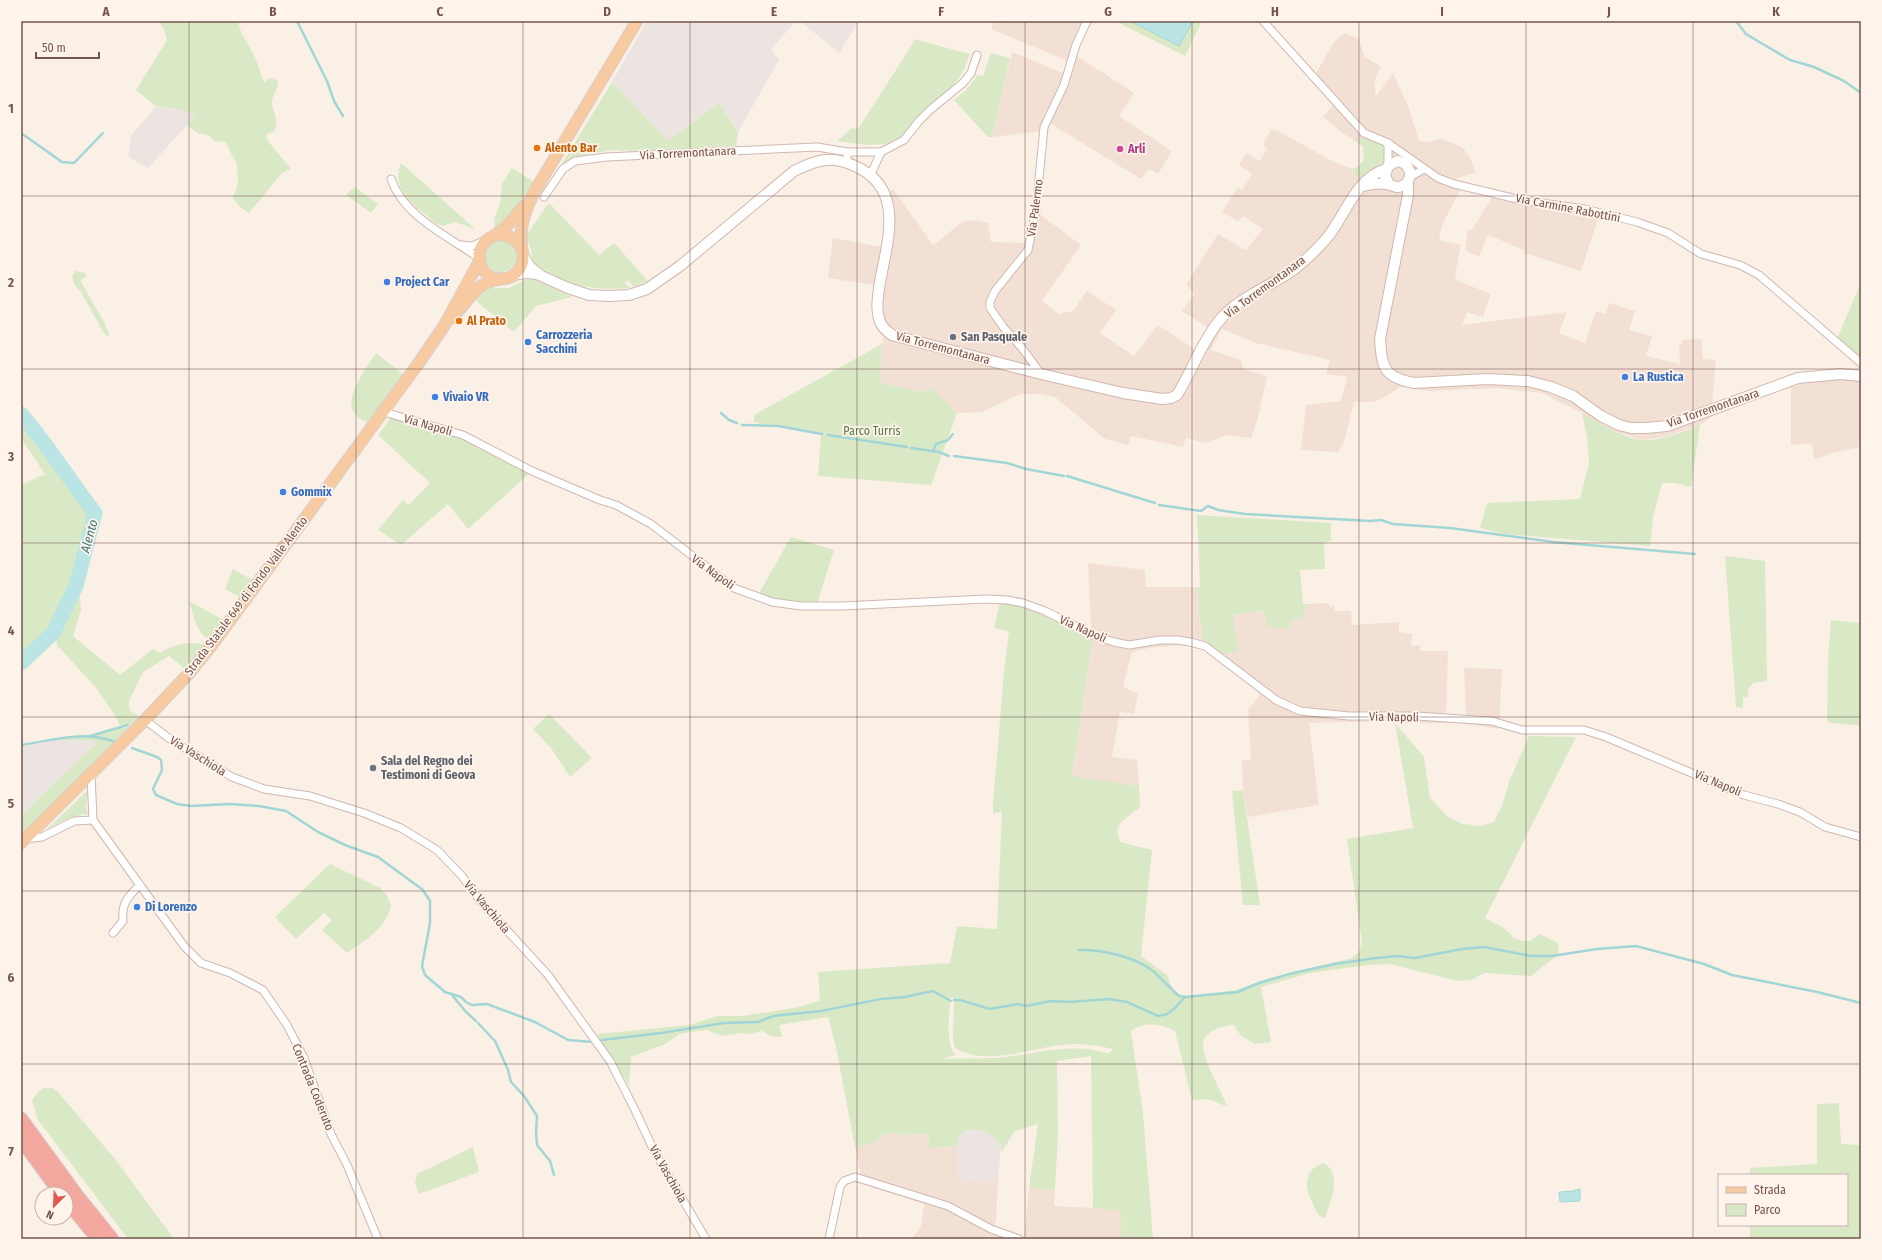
<svg xmlns="http://www.w3.org/2000/svg" width="1882" height="1260" font-family="'Fira Sans Condensed',sans-serif">
	<style>
		.residential { fill: #f3e0d5 }
		.industrial { fill: #ece4e0 }
		.green { fill: #d9e9c5; fill-rule: evenodd }
		.water { fill: #bbe4e4; stroke: #a2d6d6 }
		.lines { fill: none; stroke-linecap: round; stroke-linejoin: round }
		.stream { stroke: #a2d6d6; stroke-width: 2.5 }
		.river { stroke: #bbe4e4; stroke-width: 15 }
		.street-casing { stroke: #cfb8b0; stroke-width: 9 }
		.secondary-casing { stroke: #d1b7ad; stroke-width: 12 }
		.primary-casing { stroke: #d8cfcd; stroke-width: 13 }
		.highway-casing { stroke: #d8cfcd; stroke-width: 15 }
		.street { stroke: #fff; stroke-width: 7 }
		.secondary { stroke: #fff; stroke-width: 10 }
		.primary { stroke: #f7caa1; stroke-width: 11 }
		.highway { stroke: #f3a89f; stroke-width: 13 }
		.grid { fill: none; stroke: #74544c; stroke-width: 1; stroke-opacity: 0.55 }
		.food-dot { fill: #e8710a; stroke: #fef4ec; stroke-width: 1.5 }
		.hotel-dot { fill: #d1479c; stroke: #fef4ec; stroke-width: 1.5 }
		.shop-dot { fill: #3f7fe0; stroke: #fef4ec; stroke-width: 1.5 }
		.worship-dot { fill: #6b7280; stroke: #fef4ec; stroke-width: 1.5 }
		.labels { text-anchor: middle; dominant-baseline: central; stroke-width: 3.5; stroke-linejoin: round; paint-order: stroke }
		.food-label { font-size: 12px; font-weight: bold; fill: #c56008; stroke: #fef4ec; text-anchor: start }
		.hotel-label { font-size: 12px; font-weight: bold; fill: #b23c85; stroke: #fef4ec; text-anchor: start }
		.street-label { font-size: 12px; fill: #74544c; stroke: #fef4ec }
		.shop-label { font-size: 12px; font-weight: bold; fill: #366cbe; stroke: #fef4ec; text-anchor: start }
		.worship-label { font-size: 12px; font-weight: bold; fill: #5b616d; stroke: #fef4ec; text-anchor: start }
		.park-label { font-size: 12px; fill: #5c7944; stroke: #fef4ec }
		.water-label { font-size: 13px; font-style: italic; fill: #407878; stroke: #fef4ec }
		.neatline { fill: none; stroke: #74544c; stroke-width: 1.5 }
		.grid-label { font-size: 13px; text-anchor: middle; font-weight: bold; fill: #74544c }
	</style>
	<rect width="100%" height="100%" fill="#fbf0e6"/>
	<g class="residential">
		<polygon points="994,21 1093,21 1084,36 1077,56 1134,93 1119,116 1172,151 1158,174 1149,169 1141,179 1046,121 1042,131 992,137 1012,52 1063,73 1068,61 991,29"/>
		<polygon points="1344,33 1359,39 1364,56 1381,67 1374,82 1376,96 1393,73 1409,108 1419,141 1430,142 1440,138 1462,147 1469,156 1476,172 1450,181 1519,198 1570,204 1599,216 1581,271 1524,253 1524,250 1488,235 1479,257 1465,250 1468,229 1472,230 1492,197 1460,190 1442,225 1439,240 1461,245 1455,275 1458,281 1491,294 1483,317 1467,312 1462,325 1567,312 1559,333 1585,343 1596,311 1605,314 1609,303 1635,311 1629,330 1652,336 1646,356 1680,364 1679,344 1682,344 1682,340 1701,339 1703,359 1716,360 1712,405 1714,415 1700,425 1680,432 1663,437 1642,440 1614,431 1582,413 1542,393 1498,388 1429,391 1400,387 1382,399 1372,402 1354,402 1345,439 1338,452 1301,450 1306,405 1341,401 1347,377 1326,374 1330,360 1256,343 1222,329 1211,350 1241,360 1243,369 1267,376 1258,418 1251,438 1227,435 1204,443 1186,438 1183,447 1131,436 1128,445 1105,439 1055,397 1040,394 1020,394 982,412 957,413 932,388 919,392 880,382 883,337 877,326 873,307 874,285 828,278 833,238 882,247 885,219 882,203 878,196 893,189 933,245 962,222 974,220 988,223 991,242 1026,243 1032,213 1041,215 1081,245 1042,301 1059,314 1073,311 1087,291 1116,310 1100,333 1134,356 1158,325 1196,350 1209,328 1182,311 1195,294 1186,285 1218,234 1246,250 1263,229 1243,216 1238,221 1222,212 1238,187 1242,190 1252,174 1239,165 1246,153 1260,161 1267,149 1263,145 1271,130 1278,131 1334,162 1352,169 1361,180 1384,164 1365,135 1358,143 1341,132 1323,117 1335,103 1315,75 1334,42"/>
		<polygon points="1840,378 1861,381 1861,447 1831,453 1823,457 1814,459 1812,443 1791,445 1791,387 1817,381"/>
		<polygon points="1088,563 1145,570 1146,587 1197,587 1199,616 1203,631 1238,651 1233,615 1265,611 1290,629 1290,620 1301,619 1308,604 1328,603 1330,607 1334,605 1335,611 1351,611 1352,625 1399,622 1399,632 1412,634 1411,646 1420,645 1420,651 1448,651 1446,715 1466,716 1464,668 1502,669 1499,729 1460,723 1395,723 1394,721 1309,723 1319,805 1248,817 1243,790 1242,760 1251,760 1248,710 1260,694 1218,659 1201,649 1186,645 1149,648 1132,652 1123,687 1138,694 1134,714 1120,712 1112,757 1137,760 1139,786 1072,777 1093,637 1091,626"/>
		<polygon points="886,1133 907,1135 928,1134 929,1148 957,1146 957,1180 998,1182 996,1220 994,1227 1024,1238 1029,1188 1055,1190 1054,1206 1093,1208 1121,1211 1121,1239 912,1239 921,1226 924,1204 861,1184 860,1172 855,1147 873,1143"/>
	</g>
	<g class="industrial">
		<polygon points="647,21 796,21 771,49 779,60 738,132 717,103 668,141 612,82"/>
		<polygon points="800,21 859,21 839,53"/>
		<polygon points="156,106 177,109 196,115 148,168 129,157 129,148 131,136"/>
		<polygon points="60,740 88,740 98,742 21,815 21,747"/>
		<polygon points="974,1129 983,1130 995,1138 1001,1145 998,1182 957,1180 957,1140 959,1135 965,1130"/>
	</g>
	<g class="green">
		<path d="M158,21H238L241,32L256,59L264,83L269,78L277,80C280,88 273,93 272,101C272,112 280,120 274,132L267,134L266,136L268,141L291,169L282,173L249,213L239,206L233,198L238,183L237,165L225,141L216,142L208,135L197,133L187,125L195,115L177,109L156,106L136,90L167,40L164,29Z"/>
		<polygon points="1115,21 1202,21 1185,56"/>
		<polygon points="914,39 970,54 964,70 955,83 933,103 901,137 887,144 868,145 837,141 852,128 858,129 912,45"/>
		<polygon points="991,53 1010,58 992,137 988,137 954,100 965,91 978,75 983,76"/>
		<polygon points="612,82 668,141 718,103 738,132 736,146 643,151 614,150 594,153 573,158 560,167"/>
		<polygon points="1365,135 1384,145 1387,149 1386,161 1361,181 1352,169 1357,167 1364,160 1363,147 1358,143"/>
		<path d="M401,163L475,229L455,222L443,226L437,224C418,208 389,191 401,163Z"/>
		<polygon points="512,168 534,182 507,223 494,229 495,216 500,204 502,184"/>
		<polygon points="355,187 378,204 371,213 346,195"/>
		<path d="M549,203L599,255L614,243L648,281L634,287L628,280L625,283L630,288C588,291 567,285 532,262L531,249L526,236Z"/>
		<circle cx="501" cy="256" r="16"/>
		<polygon points="75,271 85,273 86,277 80,280 104,322 110,336 105,335 81,292 74,284 72,276"/>
		<polygon points="530,277 572,297 536,306 514,332 475,300 487,286 496,288 509,288"/>
		<polygon points="1858,289 1861,289 1861,358 1837,339"/>
		<polygon points="882,344 880,382 919,392 932,388 957,413 931,485 818,476 821,435 754,422 754,415"/>
		<path d="M376,353L405,376L370,423C365,421 359,419 356,415C340,401 368,366 376,353Z"/>
		<path d="M1582,413C1601,423 1621,438 1642,440C1661,441 1683,432 1700,425L1691,487L1676,483H1662L1653,517L1650,546L1505,534L1480,528L1487,503L1580,499L1589,463L1587,437Z"/>
		<path d="M21,417L30,427L68,485L89,509L90,527L80,560L67,599L53,628L54,634L74,594L80,597L81,610L73,636L120,675L153,649L160,653C169,645 195,639 207,646L186,670L169,656L143,672L129,701V707L131,712L142,717L135,724L119,725L118,720L97,689L57,645L56,639L46,649L21,671V485L45,474L21,438Z"/>
		<polygon points="391,418 464,439 531,472 468,529 448,504 401,545 378,530 403,500 409,505 411,503 430,483 378,435"/>
		<polygon points="1197,515 1331,523 1331,541 1324,542 1325,569 1300,570 1303,604 1308,604 1301,619 1290,620 1290,629 1267,627 1264,611 1233,615 1238,651 1226,654 1201,641 1203,631 1199,616 1197,587 1200,587"/>
		<polygon points="791,537 834,550 817,604 785,602 758,595"/>
		<polygon points="1725,556 1765,561 1767,681 1753,683 1748,689 1748,698 1743,697 1743,708 1736,707"/>
		<polygon points="233,569 254,581 242,598 225,589"/>
		<path d="M189,601L225,621L211,640C195,634 194,615 189,601Z"/>
		<path d="M1000,602L1036,609L1093,637L1072,776L1139,786L1140,807L1122,821L1117,830L1120,842L1152,850L1141,956L1168,976C1170,988 1176,995 1188,996L1236,990L1269,978L1352,958L1359,951L1362,942L1347,839L1413,828L1395,723L1424,757L1430,798L1448,817L1463,824L1480,826L1494,822L1502,806L1509,782L1529,736L1576,737L1485,918L1504,928L1514,938L1524,941H1530L1540,934L1558,943L1559,954L1531,976L1485,973L1471,980L1458,981L1389,964L1368,965L1310,973L1261,987L1271,1042L1255,1044L1241,1036L1234,1025C1222,1025 1203,1031 1203,1046C1204,1061 1221,1092 1228,1107L1208,1099L1192,1100L1175,1031C1160,1024 1145,1021 1131,1031L1143,1113L1153,1239H1121V1211L1093,1208L1091,1056L1057,1061L1058,1134L1055,1190L1029,1188L1038,1124L1015,1131L1001,1153V1145C991,1132 974,1123 959,1135L957,1146L929,1148L928,1134L907,1135L886,1133L873,1143L855,1147L836,1047L828,1017L779,1025L782,1037L770,1036L762,1031L750,1034L742,1033L722,1036L707,1030L697,1031L680,1034L665,1044L631,1057L629,1085L597,1034L690,1025L717,1016H742L794,1008L820,1001L818,972L950,963L957,926L997,929L1002,811L993,814V804L1004,672L1009,631L994,628ZM951,997L954,998L953,1039L955,1048C986,1068 1038,1045 1073,1044C1086,1044 1101,1046 1113,1049L1109,1054C1075,1042 1040,1053 1006,1057C986,1060 967,1057 947,1059L944,1058L956,1055C945,1046 949,1011 951,997Z"/>
		<polygon points="1831,620 1861,623 1861,726 1827,722 1828,661"/>
		<polygon points="549,714 592,758 570,777 551,748 533,729"/>
		<polygon points="132,726 117,742 90,736"/>
		<polygon points="83,736 104,739 116,743 21,834 21,815 98,742 88,740 60,740 21,745"/>
		<path d="M88,790L86,806L88,814C72,815 59,822 46,830Z"/>
		<polygon points="1243,790 1260,905 1243,905 1232,791"/>
		<path d="M330,864L380,888L386,894L391,905C387,928 365,940 347,953L322,930L332,920L324,913L296,939L275,917Z"/>
		<polygon points="44,1088 53,1088 58,1092 115,1159 174,1239 128,1239 38,1120 32,1101 37,1093"/>
		<polygon points="1839,1103 1841,1144 1861,1145 1861,1239 1750,1239 1750,1225 1847,1225 1847,1175 1750,1175 1750,1168 1817,1164 1817,1104"/>
		<polygon points="473,1147 479,1172 419,1194 415,1184 417,1174"/>
		<path d="M1323,1163C1343,1172 1331,1202 1325,1218C1316,1217 1316,1209 1312,1202C1304,1186 1304,1170 1323,1163Z"/>
	</g>
	<g class="water">
		<polygon points="1130,21 1193,21 1179,46"/>
		<polygon points="1580,1189 1580,1201 1560,1202 1559,1192 1575,1191 1575,1190"/>
	</g>
	<g class="lines">
		<g class="stream">
			<polyline points="297,21 327,81 334,101 343,116"/>
			<polyline points="1736,21 1746,34 1756,40 1790,60 1814,67 1844,81 1861,93"/>
			<polyline points="21,133 62,162 74,163 103,133"/>
			<polyline points="721,413 729,420 737,423"/>
			<polyline points="742,425 778,426 822,434"/>
			<polyline points="828,435 907,447"/>
			<polyline points="911,448 939,452 949,456"/>
			<polyline points="933,451 936,444 948,440 953,434"/>
			<polyline points="954,456 1007,463 1026,469 1064,476"/>
			<polyline points="1067,476 1155,503"/>
			<polyline points="1159,505 1201,511 1208,506 1218,510 1245,514 1370,521 1381,520 1393,524 1450,528 1553,542 1695,554"/>
			<polyline points="90,736 128,725"/>
			<path d="M21,745C55,740 82,730 116,742"/>
			<polyline points="132,748 157,757 161,760 162,770 153,789 156,795 177,804 191,806 229,804 259,806 286,811 318,832 345,845 378,857 423,890 430,901 430,923 422,966 425,975 432,981 445,992 461,997 466,1002 472,1005 487,1004 535,1022 568,1040 593,1042"/>
			<path d="M1079,950C1099,949 1130,956 1147,967C1159,974 1168,987 1179,996L1185,997"/>
			<polyline points="452,995 466,1012 476,1021"/>
			<polyline points="954,1000 960,1000 990,1009 1018,1004 1026,1006 1051,1001 1070,1002 1109,999 1127,1002 1158,1016 1167,1014 1174,1009 1185,997 1238,992 1259,983 1293,973 1335,964 1376,958 1398,956 1415,958 1462,949 1484,947 1531,956 1552,956 1597,949 1636,946 1704,964 1732,975 1817,992 1861,1003"/>
			<polyline points="478,1023 495,1041 508,1070 511,1082 524,1096 537,1116 536,1133 537,1145 550,1161 554,1175"/>
			<polyline points="602,1040 661,1033 724,1023 758,1022 773,1016 821,1011 881,999 905,997 933,991 951,1001"/>
		</g>
		<path class="river" d="M21,414C48,445 70,481 95,513L76,586L53,633L21,663"/>
		<defs>
			<g id="street">
				<polyline points="1263,21 1364,133 1388,143 1438,178 1454,184 1526,201 1585,209 1637,222 1668,233 1701,254 1740,265 1759,275 1861,363"/>
				<polyline points="846,162 848,152 881,152"/>
				<polyline points="1388,166 1388,143"/>
				<polyline points="871,174 881,152 904,140 919,121 930,110 963,83 971,73 977,55"/>
				<polyline points="1410,177 1424,169"/>
				<path d="M391,179C404,217 448,236 479,258"/>
				<polyline points="544,197 563,169 575,161 607,157 817,147 848,152"/>
				<polyline points="461,245 472,246 487,240"/>
				<polyline points="1041,374 1022,348 1004,328 990,308 990,302 995,291 1028,250 1036,210 1044,127 1064,85 1076,45 1087,21"/>
				<polyline points="384,412 463,435 532,471 600,500 616,505 651,524 734,588 772,602 801,606 842,606 986,599 1007,600 1023,603 1045,611 1095,636 1114,642 1129,645 1160,640 1177,640 1190,642 1205,646 1276,700 1300,711 1349,716 1416,716 1492,721 1522,730 1584,730 1606,737 1744,795 1778,804 1800,812 1825,827 1861,837"/>
				<polyline points="145,720 170,739 232,777 264,789 310,796 364,813 401,828 437,850 462,876 480,901 548,975 610,1061 635,1110 654,1151 706,1239"/>
				<polyline points="91,775 93,820 184,946 201,963 230,973 263,990 287,1025 304,1058 331,1134 347,1165 378,1239"/>
				<polyline points="25,839 42,837 74,821 93,820"/>
				<path d="M113,933L123,921C121,904 128,896 140,885"/>
				<polyline points="829,1239 840,1187 844,1181 855,1177 948,1206 991,1229 1019,1239"/>
			</g>
			<g id="secondary">
				<path d="M1408,181V195L1380,339C1382,367 1383,377 1414,383L1487,379L1528,381L1551,387L1573,396L1601,416L1619,425L1631,428H1646L1667,426L1798,378L1841,374L1861,376"/>
				<path d="M1363,186C1371,184 1379,183 1387,184C1392,185 1395,188 1399,187C1408,185 1413,175 1408,168C1406,164 1402,162 1398,161L1388,166L1385,176L1389,184"/>
				<polyline points="523,255 529,266 539,274"/>
				<path d="M513,275L525,273L537,274L568,288L589,295L609,296L629,295L647,289L680,266L794,171C816,160 831,155 855,166C905,188 888,239 880,282C878,296 874,314 883,327C885,330 889,332 892,335L1041,374L1123,393L1162,399L1171,398L1177,395C1192,371 1201,343 1219,321C1239,296 1273,286 1297,267C1307,259 1317,249 1326,239C1345,217 1355,178 1386,169"/>
			</g>
			<g id="primary">
				<circle cx="501" cy="257" r="22"/>
				<polyline points="494,236 506,227 524,206"/>
				<path d="M522,251C519,228 523,216 533,194L637,21"/>
				<path d="M452,318C468,302 475,282 500,279"/>
				<polyline points="21,843 145,720 191,671 212,645 418,364 444,326 480,260"/>
			</g>
			<g id="highway">
				<polyline points="21,1119 78,1197 112,1239"/>
				<polyline points="21,1139 61,1194"/>
				<polyline points="66,1200 98,1239"/>
			</g>
		</defs>
		<use href="#street" class="street-casing"/>
		<use href="#secondary" class="secondary-casing"/>
		<use href="#primary" class="primary-casing"/>
		<use href="#highway" class="highway-casing"/>
		<use href="#street" class="street"/>
		<use href="#secondary" class="secondary"/>
		<use href="#primary" class="primary"/>
		<use href="#highway" class="highway"/>
	</g>
	<path class="grid" d="M189,21V1239M356,21V1239M523,21V1239M690,21V1239M857,21V1239M1025,21V1239M1192,21V1239M1359,21V1239M1526,21V1239M1693,21V1239M21,196H1861M21,369H1861M21,543H1861M21,717H1861M21,891H1861M21,1064H1861"/>
	<g class="food-dot">
		<circle cx="537" cy="148" r="4"/>
		<circle cx="459" cy="321" r="4"/>
	</g>
	<circle class="hotel-dot" cx="1120" cy="149" r="4"/>
	<g class="shop-dot">
		<circle cx="387" cy="282" r="4"/>
		<circle cx="528" cy="342" r="4"/>
		<circle cx="1625" cy="377" r="4"/>
		<circle cx="435" cy="397" r="4"/>
		<circle cx="283" cy="492" r="4"/>
		<circle cx="137" cy="907" r="4"/>
	</g>
	<g class="worship-dot">
		<circle cx="953" cy="337" r="4"/>
		<circle cx="373" cy="768" r="4"/>
	</g>
	<g class="labels">
		<g class="food-label">
			<text x="545" y="148">Alento Bar</text>
			<text x="467" y="321">Al Prato</text>
		</g>
		<g class="hotel-label">
			<text x="1128" y="149">Arli</text>
		</g>
		<g class="street-label">
			<text transform="translate(688 153) rotate(-3)">Via Torremontanara</text>
			<text transform="translate(1035 208) rotate(-82)">Via Palermo</text>
			<text transform="translate(1568 208) rotate(11)">Via Carmine Rabottini</text>
			<text transform="translate(1265 287) rotate(-36)">Via Torremontanara</text>
			<text transform="translate(943 348) rotate(15)">Via Torremontanara</text>
			<text transform="translate(1713 408) rotate(-19)">Via Torremontanara</text>
			<text transform="translate(428 425) rotate(16)">Via Napoli</text>
			<text transform="translate(713 572) rotate(36)">Via Napoli</text>
			<text transform="translate(246 596) rotate(-53)">Strada Statale 649 di Fondo Valle Alento</text>
			<text transform="translate(1083 629) rotate(24)">Via Napoli</text>
			<text transform="translate(1394 717) rotate(1)">Via Napoli</text>
			<text transform="translate(198 756) rotate(32)">Via Vaschiola</text>
			<text transform="translate(1718 783) rotate(23)">Via Napoli</text>
			<text transform="translate(487 907) rotate(50)">Via Vaschiola</text>
			<text transform="translate(313 1087) rotate(68)">Contrada Coderuto</text>
			<text transform="translate(668 1174) rotate(61)">Via Vaschiola</text>
		</g>
		<g class="shop-label">
			<text x="395" y="282">Project Car</text>
			<text x="536" y="335">Carrozzeria<tspan x="536" dy="14">Sacchini</tspan></text>
			<text x="1633" y="377">La Rustica</text>
			<text x="443" y="397">Vivaio VR</text>
			<text x="291" y="492">Gommix</text>
			<text x="145" y="907">Di Lorenzo</text>
		</g>
		<g class="worship-label">
			<text x="961" y="337">San Pasquale</text>
			<text x="381" y="761">Sala del Regno dei<tspan x="381" dy="14">Testimoni di Geova</tspan></text>
		</g>
		<g class="park-label">
			<text x="872" y="431">Parco Turris</text>
		</g>
		<g class="water-label">
			<text transform="translate(89 536) rotate(-75)">Alento</text>
		</g>
	</g>
	<rect width="1882" height="1260" fill="none" stroke="#fef4ec" stroke-width="44"/>
	<rect x="1718" y="1174" width="130" height="52" fill="#fef4ec" stroke="#c7b4ac"/>
	<rect x="1726" y="1187" width="20" height="6" fill="#f7caa1" stroke="#c7b4ac"/>
	<text x="1754" y="1194" font-size="12" fill="#74544c">Strada</text>
	<rect x="1726" y="1204" width="20" height="12" fill="#d9e9c5" stroke="#c7b4ac"/>
	<text x="1754" y="1214" font-size="12" fill="#74544c">Parco</text>
	<g transform="translate(54 1206) rotate(204)"><circle r="19" fill="#fef4ec" stroke="#c7b4ac"/>
	<path d="M0-3L7 15L0 10L-7 15Z" fill="#e05a50"/>
	<text y="-6" font-size="11" font-weight="bold" text-anchor="middle" fill="#74544c">N</text>
	</g>
	<path d="M36 52v6h63v-6" fill="none" stroke="#74544c" stroke-width="2"/>
	<text x="42" y="52" font-size="12" fill="#74544c" stroke="#fef4ec" stroke-width="3" paint-order="stroke">50 m</text>
	<rect x="22" y="22" width="1838" height="1216" class="neatline"/>
	<g class="grid-label">
		<text x="106" y="16">A</text>
		<text x="273" y="16">B</text>
		<text x="440" y="16">C</text>
		<text x="607" y="16">D</text>
		<text x="774" y="16">E</text>
		<text x="941" y="16">F</text>
		<text x="1108" y="16">G</text>
		<text x="1275" y="16">H</text>
		<text x="1442" y="16">I</text>
		<text x="1609" y="16">J</text>
		<text x="1776" y="16">K</text>
		<text x="11" y="113">1</text>
		<text x="11" y="287">2</text>
		<text x="11" y="461">3</text>
		<text x="11" y="635">4</text>
		<text x="11" y="808">5</text>
		<text x="11" y="982">6</text>
		<text x="11" y="1156">7</text>
	</g>
</svg>
